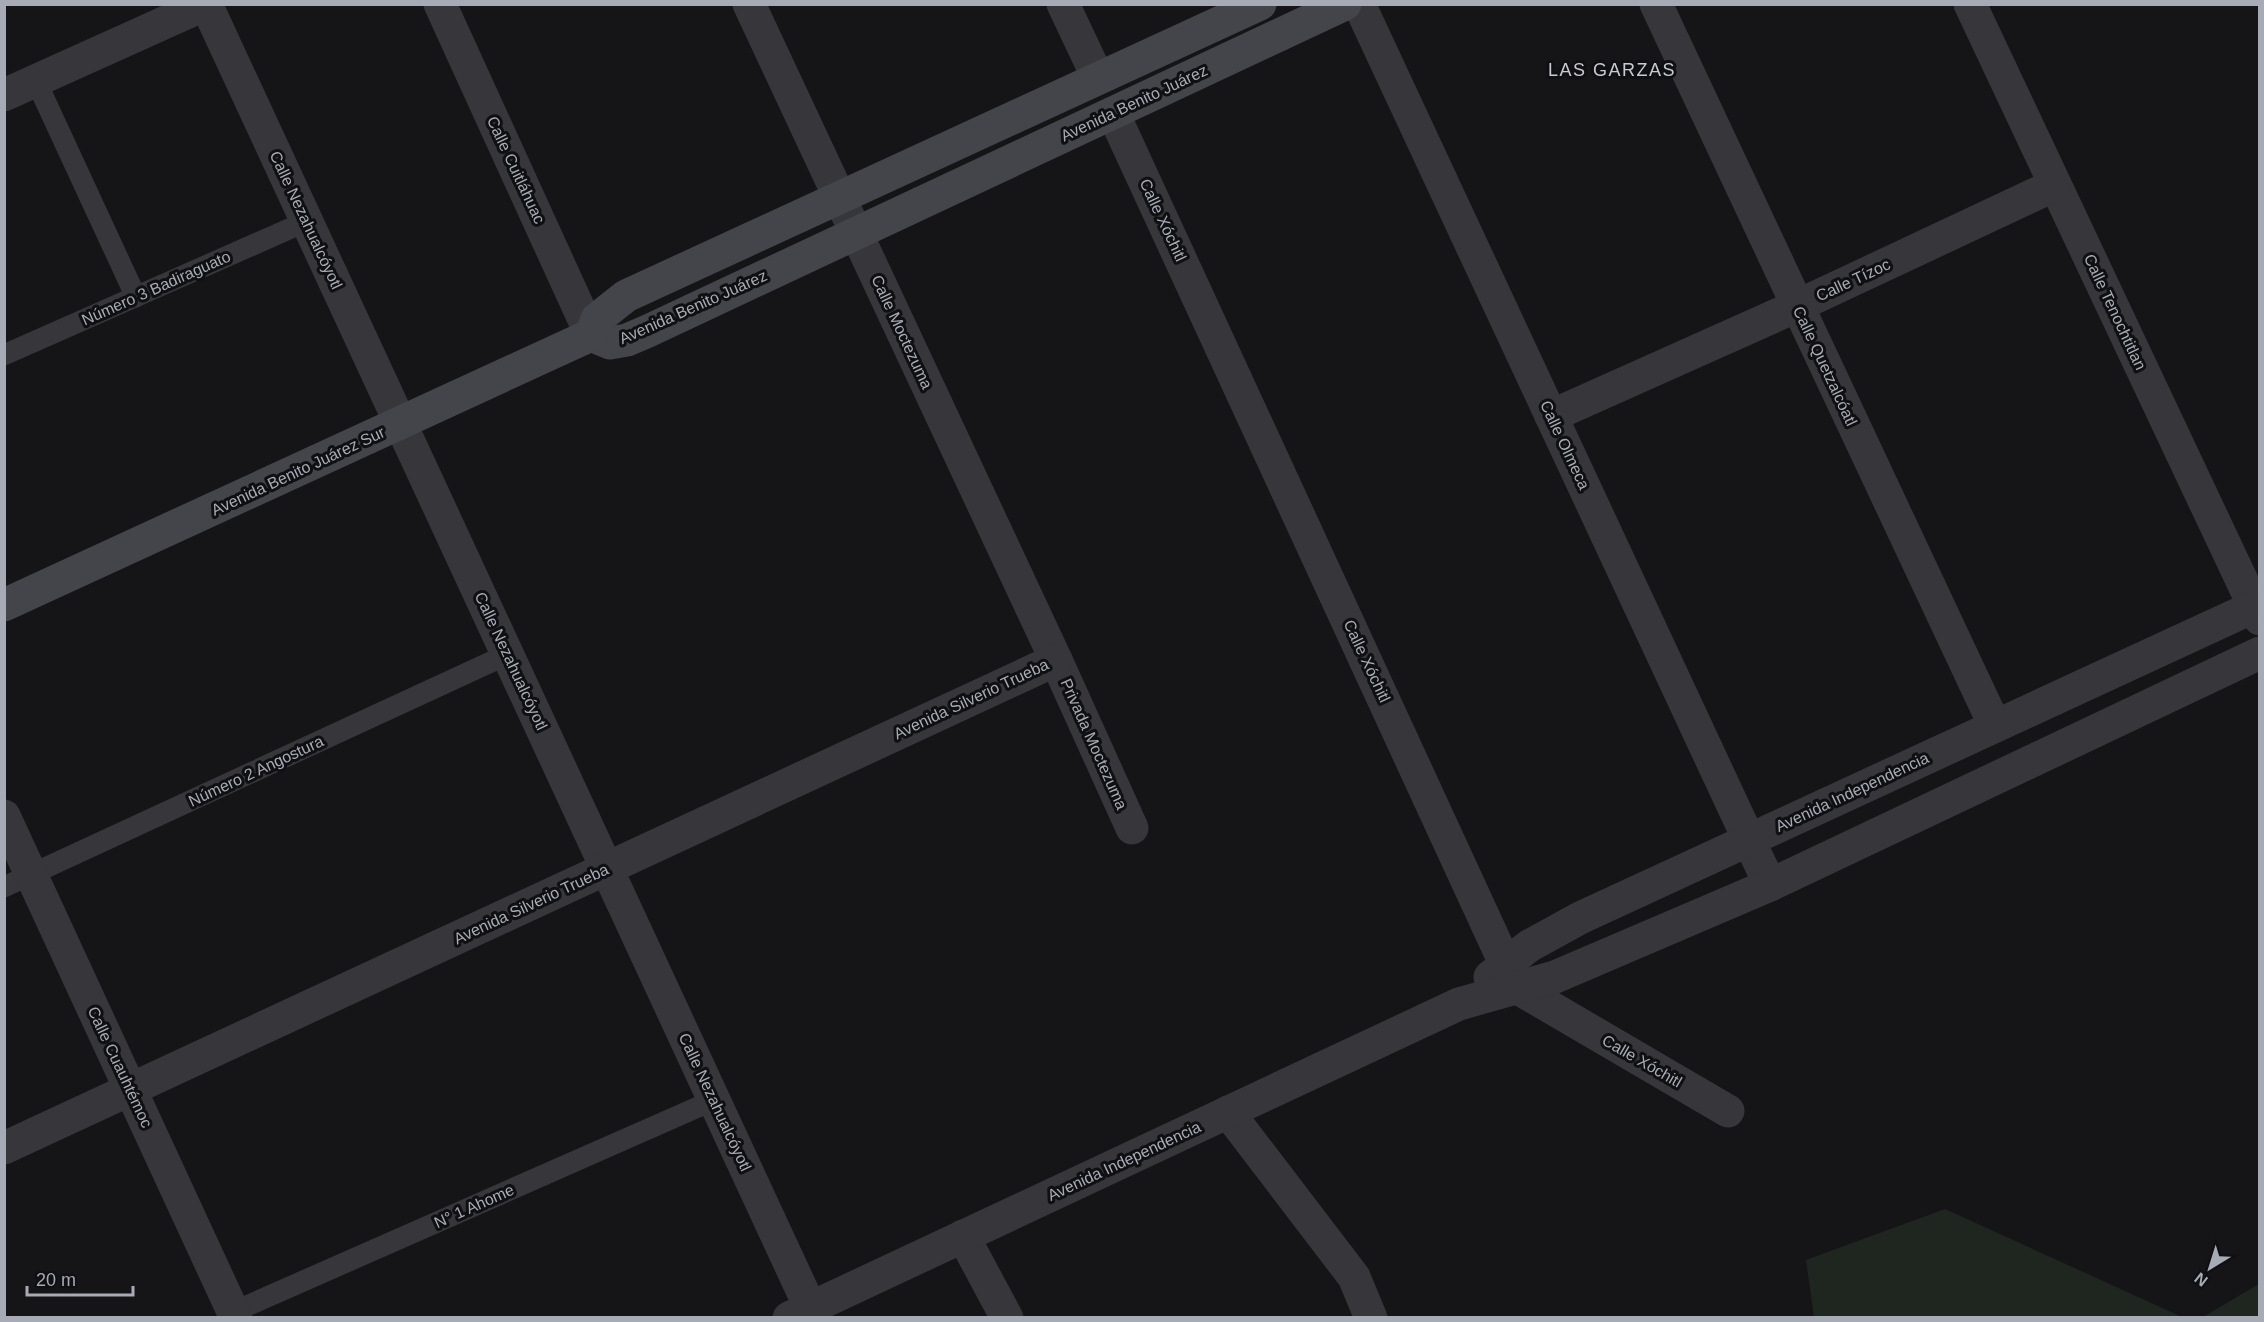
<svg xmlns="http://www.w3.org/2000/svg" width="2264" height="1322" font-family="Arial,sans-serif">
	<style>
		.green { fill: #1f2620 }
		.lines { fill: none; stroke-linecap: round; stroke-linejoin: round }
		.lane { stroke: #36363b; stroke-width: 21 }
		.street { stroke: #36363b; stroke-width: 33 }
		.secondary { stroke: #44454b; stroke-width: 33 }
		.labels { text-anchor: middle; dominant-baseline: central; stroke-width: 6; stroke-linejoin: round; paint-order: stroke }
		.street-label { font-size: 16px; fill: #a7abb6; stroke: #101012 }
		.neighbourhood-label { font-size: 18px; letter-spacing: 1.5px; fill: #c8cad3; stroke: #101012 }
	</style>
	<rect width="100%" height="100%" fill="#151517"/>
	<g class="green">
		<polygon points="1945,1209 2182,1317 1814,1317 1806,1260"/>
		<polygon points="2259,1284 2259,1317 2203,1317"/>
	</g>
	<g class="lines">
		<g class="lane">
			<polyline points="36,81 136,297"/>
			<polyline points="4,355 307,221"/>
			<polyline points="4,887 508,654"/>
			<polyline points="233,1312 714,1100"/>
		</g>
		<g class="street">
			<polyline points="206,4 815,1318"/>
			<polyline points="440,4 591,335"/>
			<polyline points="749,4 1056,660 1132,828"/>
			<polyline points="1063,4 1098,78"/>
			<polyline points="1359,4 1770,885"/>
			<polyline points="1656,4 1995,726"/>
			<polyline points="1970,4 2260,619"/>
			<polyline points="4,95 206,4"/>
			<polyline points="1113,113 1516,987 1728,1111"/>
			<polyline points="1551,416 1797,306 2055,185"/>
			<polyline points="4,816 236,1318"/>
			<polyline points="1490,977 1529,946 1580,918 2260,604"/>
			<polyline points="1228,1112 1354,1277 1371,1318"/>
			<polyline points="4,1148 1056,660"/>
			<polyline points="963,1236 1007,1318"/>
			<polyline points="789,1318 1459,1004 1555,977 1770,885 2260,653"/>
		</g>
		<g class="secondary">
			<polyline points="591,335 610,343 627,340 648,331 1345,4"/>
			<polyline points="591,335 597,319 626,296 1260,4"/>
			<polyline points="4,605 591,335"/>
		</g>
	</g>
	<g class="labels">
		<g class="street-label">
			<text transform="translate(1134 103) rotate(-25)">Avenida Benito Juárez</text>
			<text transform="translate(516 170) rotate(65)">Calle Cuitláhuac</text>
			<text transform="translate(306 220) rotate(65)">Calle Nezahualcóyotl</text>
			<text transform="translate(1163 220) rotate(65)">Calle Xóchitl</text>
			<text transform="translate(1853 280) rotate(-25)">Calle Tízoc</text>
			<text transform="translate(156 288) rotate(-24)">Número 3 Badiraguato</text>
			<text transform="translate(693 307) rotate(-24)">Avenida Benito Juárez</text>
			<text transform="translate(2115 312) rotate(65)">Calle Tenochtitlan</text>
			<text transform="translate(902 332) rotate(65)">Calle Moctezuma</text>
			<text transform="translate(1825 366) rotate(65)">Calle Quetzalcóatl</text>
			<text transform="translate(1565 445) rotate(65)">Calle Olmeca</text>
			<text transform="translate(298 471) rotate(-25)">Avenida Benito Juárez Sur</text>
			<text transform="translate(511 661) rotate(65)">Calle Nezahualcóyotl</text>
			<text transform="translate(1367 661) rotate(65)">Calle Xóchitl</text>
			<text transform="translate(971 699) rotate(-25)">Avenida Silverio Trueba</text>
			<text transform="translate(1094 744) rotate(66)">Privada Moctezuma</text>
			<text transform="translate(256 771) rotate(-25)">Número 2 Angostura</text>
			<text transform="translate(1852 792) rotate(-25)">Avenida Independencia</text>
			<text transform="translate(531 904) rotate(-25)">Avenida Silverio Trueba</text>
			<text transform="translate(1642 1061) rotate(30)">Calle Xóchitl</text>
			<text transform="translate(120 1067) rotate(65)">Calle Cuauhtémoc</text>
			<text transform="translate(715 1102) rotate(65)">Calle Nezahualcóyotl</text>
			<text transform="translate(1124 1161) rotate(-25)">Avenida Independencia</text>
			<text transform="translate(474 1206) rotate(-24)">N° 1 Ahome</text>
		</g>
		<g class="neighbourhood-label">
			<text x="1612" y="70">LAS GARZAS</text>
		</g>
	</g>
	<rect width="2264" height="1322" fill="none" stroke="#a7abb6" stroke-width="12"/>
	<g transform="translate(2210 1268) rotate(218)" stroke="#101012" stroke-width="4.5" paint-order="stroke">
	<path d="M0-4.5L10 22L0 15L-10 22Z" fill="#a7abb6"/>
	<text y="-9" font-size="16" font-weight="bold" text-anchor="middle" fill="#a7abb6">N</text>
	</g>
	<path d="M27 1286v9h106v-9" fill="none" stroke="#a7abb6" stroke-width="3"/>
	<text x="36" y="1286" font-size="18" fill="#a7abb6" stroke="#101012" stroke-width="4.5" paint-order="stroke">20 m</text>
</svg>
